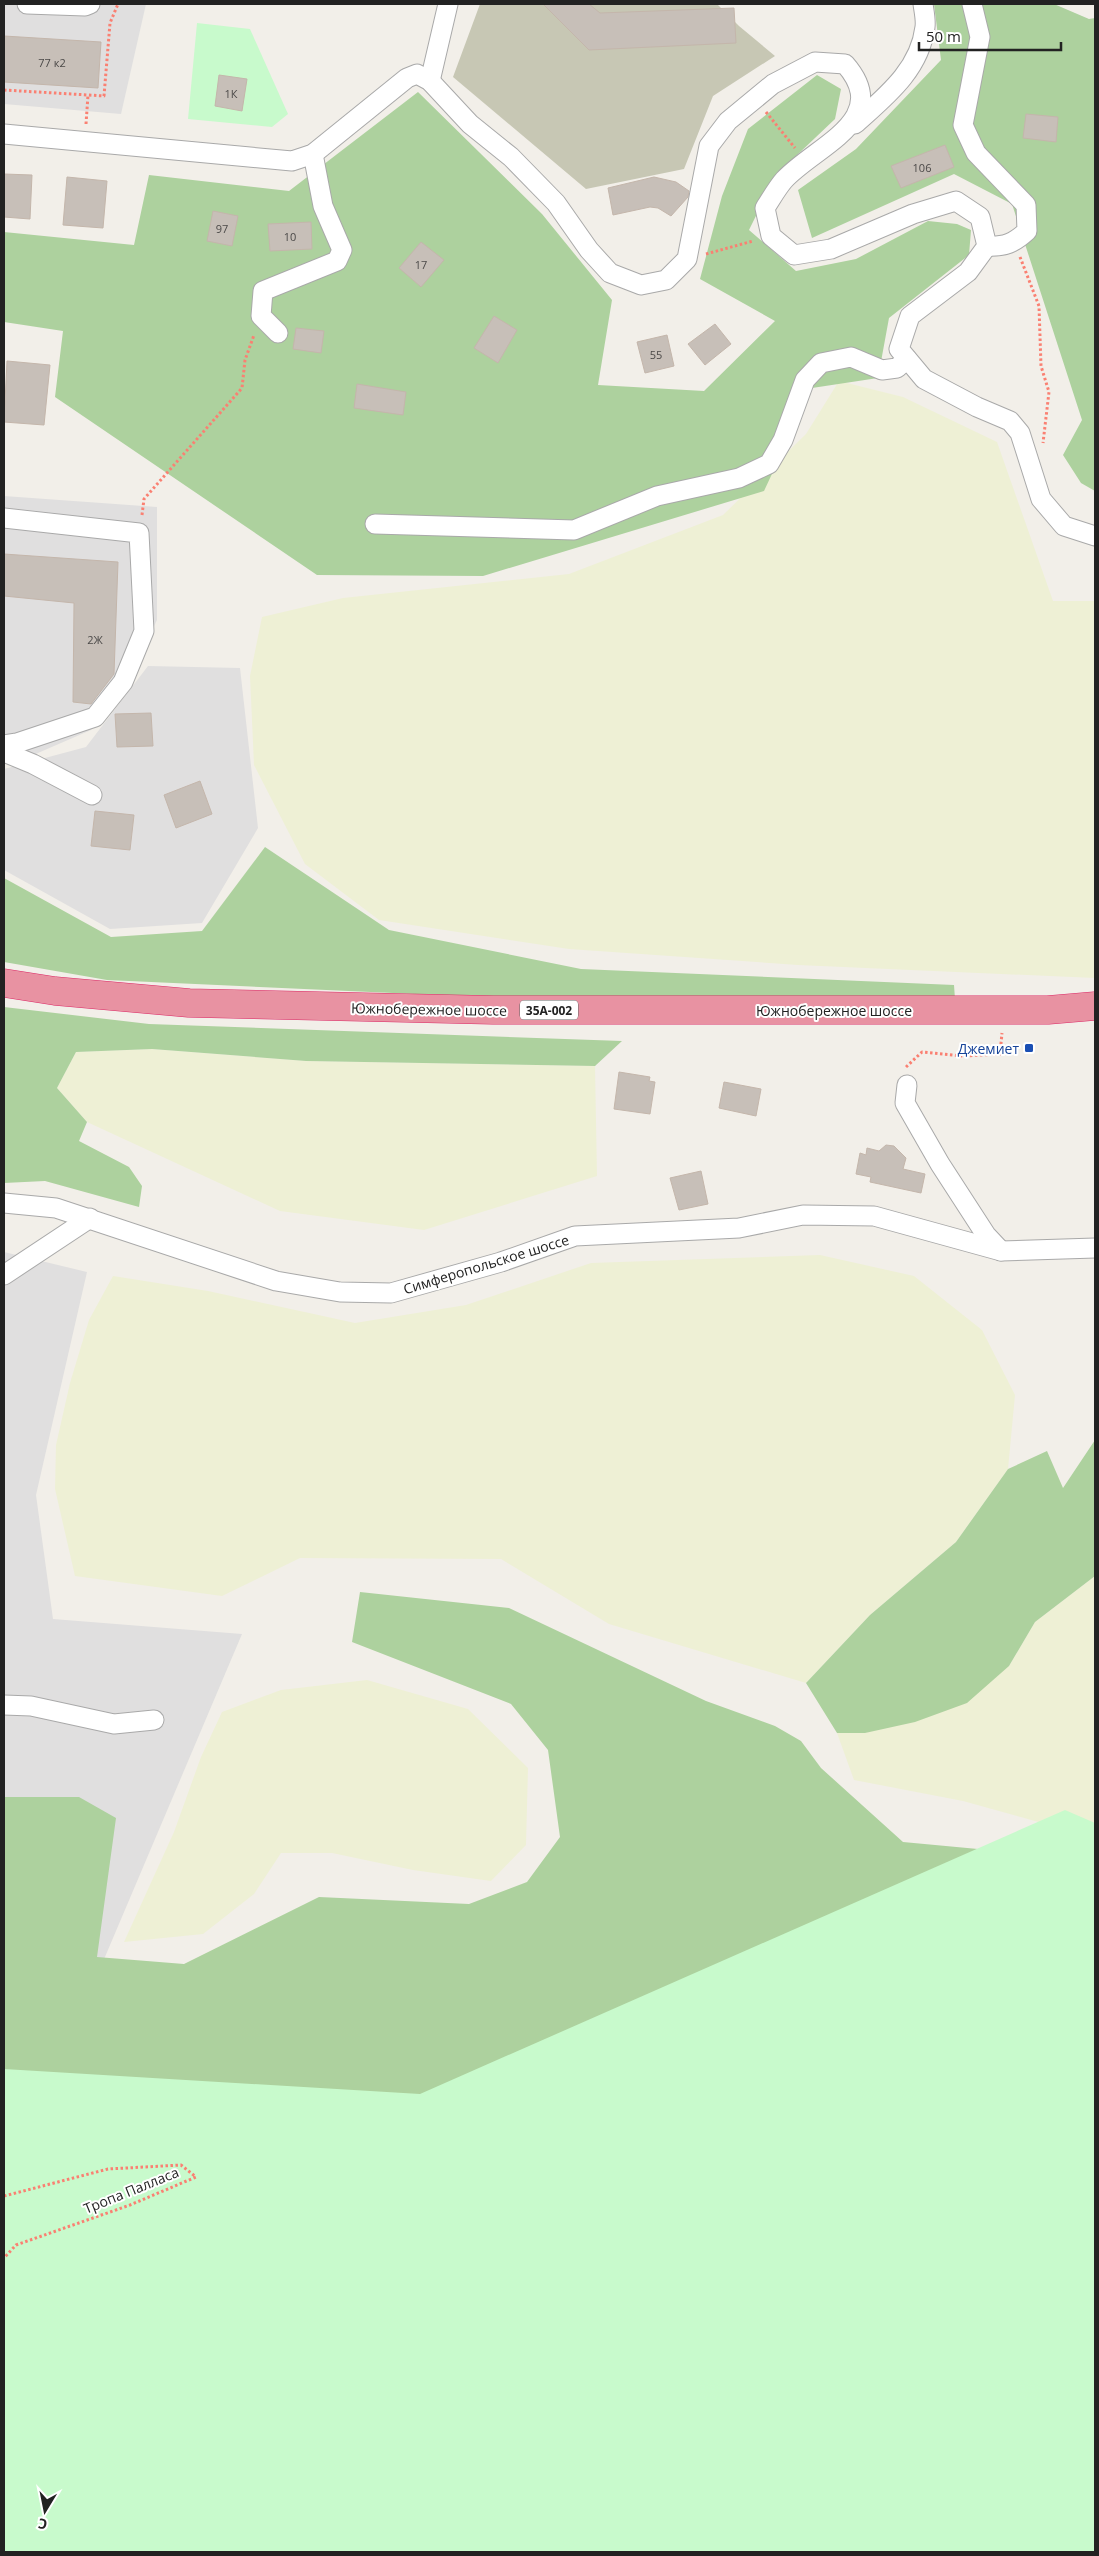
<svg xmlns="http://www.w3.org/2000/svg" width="1099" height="2556" font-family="'Open Sans',sans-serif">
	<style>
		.residential { fill: #e0dfdf }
		.construction { fill: #c7c7b4 }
		.farmland { fill: #eef0d5 }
		.forest { fill: #add19e }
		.park { fill: #c8facc }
		.building { fill: #c7bfb8; stroke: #c4b6ab }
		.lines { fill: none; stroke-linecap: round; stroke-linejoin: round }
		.minor-casing { stroke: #a9a9a9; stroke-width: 21 }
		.highway-casing { stroke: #dc2a67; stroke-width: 29 }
		.path { stroke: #fa8072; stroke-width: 3; stroke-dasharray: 2.5 2.5; stroke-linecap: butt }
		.minor { stroke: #fff; stroke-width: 19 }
		.highway { stroke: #e892a2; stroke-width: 28 }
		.transit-dot { fill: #1a4fb4; stroke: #fff; stroke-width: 2 }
		.labels { text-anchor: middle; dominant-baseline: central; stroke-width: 4; stroke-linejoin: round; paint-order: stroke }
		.number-label { font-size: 11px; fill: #4b4948 }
		.shield { fill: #fff; stroke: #646464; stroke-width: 1 }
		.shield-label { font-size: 12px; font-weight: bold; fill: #222 }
		.street-label { font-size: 14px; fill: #222; stroke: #fff }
		.transit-label { font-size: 14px; fill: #164399; stroke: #fff; text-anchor: end }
	</style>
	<rect width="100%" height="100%" fill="#f2efe9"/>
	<g class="residential">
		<polygon points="4,4 146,4 121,114 4,104"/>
		<polygon points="4,496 157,507 157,620 131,673 91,730 31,756 4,742"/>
		<polygon points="148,666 240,668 258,828 202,923 110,929 4,870 4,769 86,747"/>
		<polygon points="4,1252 87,1272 36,1495 53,1619 242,1634 71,2037 4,2027"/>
	</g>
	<polygon class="construction" points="480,4 717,4 739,26 775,56 713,96 684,169 586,189 453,77"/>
	<g class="farmland">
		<polygon points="839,381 903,397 997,442 1053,601 1095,601 1095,978 798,965 569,949 379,920 305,864 254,765 250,676 262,617 343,598 569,574 723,515 806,434"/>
		<polygon points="152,1049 306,1061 595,1066 597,1176 424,1230 280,1211 87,1122 57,1088 76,1052"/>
		<polygon points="820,1255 914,1276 982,1330 1015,1395 1008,1469 956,1542 870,1615 806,1683 609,1624 501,1559 300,1558 222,1596 75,1576 55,1489 56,1445 70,1383 89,1320 113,1276 208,1291 355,1323 466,1305 591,1263"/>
		<polygon points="1095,1576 1095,1825 1071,1831 963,1801 854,1780 837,1733 865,1733 1009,1666 1035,1622"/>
		<polygon points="367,1680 468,1709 528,1768 526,1845 491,1881 413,1870 332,1853 281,1853 254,1894 203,1934 124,1942 174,1832 201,1757 222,1712 281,1690"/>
	</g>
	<g class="forest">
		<polygon points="934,4 1054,4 1089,19 1095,18 1095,491 1081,483 1063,455 1082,420 1012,204 954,174 812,238 798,190 856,149 941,60"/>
		<polygon points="817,75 841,89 835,119 776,175 749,230 796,271 856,259 928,221 957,224 971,230 969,255 889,318 878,378 812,388 764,491 483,576 317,575 55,397 63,331 4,322 4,232 134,245 149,175 289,191 418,92 542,214 612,300 598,385 704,391 775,321 700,279 722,196 748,129"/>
		<polygon points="265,847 389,930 581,969 954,985 955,999 590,1002 107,980 4,962 4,878 111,937 202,931"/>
		<polygon points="4,1007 149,1024 622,1041 595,1066 306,1061 152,1049 76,1052 57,1088 87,1122 79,1141 129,1167 142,1186 139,1207 45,1181 4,1183"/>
		<polygon points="1095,1440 1095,1576 1035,1622 1009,1666 967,1703 915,1722 865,1733 837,1733 806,1683 870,1615 956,1542 1008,1469 1047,1451 1063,1488"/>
		<polygon points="360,1592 509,1608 706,1701 775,1726 801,1741 821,1768 903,1842 1095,1860 1095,2552 4,2552 4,1797 79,1797 116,1818 97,1957 184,1964 319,1897 469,1904 527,1882 560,1837 548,1750 511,1704 352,1642"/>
	</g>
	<g class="park">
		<polygon points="197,23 250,29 288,114 272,127 188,119"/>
		<polygon points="1065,1810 1095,1823 1095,2552 4,2552 4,2069 420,2094"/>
	</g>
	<g class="building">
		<polygon points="543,4 589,4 600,13 734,8 736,43 589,50"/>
		<polygon points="4,36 101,42 98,88 4,82"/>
		<polygon points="219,75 247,79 242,111 215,106"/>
		<polygon points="1026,114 1058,117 1056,142 1023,138"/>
		<polygon points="945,145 954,167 901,188 891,166"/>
		<polygon points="4,174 32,175 30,219 4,217"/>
		<polygon points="67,177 107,181 103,228 63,225"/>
		<polygon points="654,177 676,182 689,191 688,197 671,216 658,208 650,207 613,215 608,188"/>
		<polygon points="213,211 238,216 232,246 207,241"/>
		<polygon points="311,222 312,249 270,251 268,224"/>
		<polygon points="421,242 444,260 421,287 399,268"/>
		<polygon points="494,316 517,330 498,363 474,348"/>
		<polygon points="715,324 731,344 705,365 688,344"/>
		<polygon points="296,328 324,331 321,353 293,349"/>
		<polygon points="667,335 674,366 645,373 637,342"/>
		<polygon points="7,361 50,365 44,425 4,422"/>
		<polygon points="357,384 406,392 403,415 354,408"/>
		<polygon points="4,554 118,562 114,674 91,704 73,702 74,603 4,596"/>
		<polygon points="151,713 153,746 117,747 115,714"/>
		<polygon points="200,781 212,814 176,828 164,795"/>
		<polygon points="95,811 134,815 130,850 91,846"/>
		<polygon points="619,1072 650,1077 649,1081 655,1082 650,1114 614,1109"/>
		<polygon points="724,1082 761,1089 756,1116 719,1108"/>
		<polygon points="886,1145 894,1146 906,1158 903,1169 925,1174 921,1193 870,1182 871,1177 856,1174 860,1153 866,1155 867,1148 879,1151"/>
		<polygon points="701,1171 708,1204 679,1210 670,1178"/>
	</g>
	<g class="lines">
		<defs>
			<g id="minor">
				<polyline points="27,4 85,6 90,4"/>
				<path d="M972,4L980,37L963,125L976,153L1026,205L1027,231C1014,243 1005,247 987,246"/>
				<polyline points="430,81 448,4"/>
				<path d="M855,124C885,97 920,70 925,27C926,20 924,11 923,4"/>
				<path d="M4,134L292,161L313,154L407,78L417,74L430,81L470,124L511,157L556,203L589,250L610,273L641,285L666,280L687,259L709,146L728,121L773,84L815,62L845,64C894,120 815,146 784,180C777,188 771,199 765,208L771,236L794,255L831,249L913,214L956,201L980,217L987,246L968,272L910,316L899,349L924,379L977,407L1010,421L1020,433L1041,499L1064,526L1095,536"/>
				<polyline points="278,333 261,316 263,291 337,261 342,250 323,206 313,154"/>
				<polyline points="4,518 139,533 144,631 123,682 95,717 17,743 4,745"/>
				<polyline points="375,524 574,530 657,496 739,478 769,464 783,440 805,380 821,363 851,357 882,370 897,368 907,359"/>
				<polyline points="4,752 33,764 92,795"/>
				<polyline points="907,1085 905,1103 940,1164 986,1235 1001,1251"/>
				<polyline points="4,1203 56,1208 276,1281 340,1292 391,1293 501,1262 575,1236 739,1228 803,1215 874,1216 1001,1251 1095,1248"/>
				<polyline points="4,1275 90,1218"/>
				<polyline points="4,1705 31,1706 114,1724 154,1720"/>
			</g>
			<polyline id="highway" points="4,983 55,991 189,1003 493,1010 1048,1010 1095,1006"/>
		</defs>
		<use href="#minor" class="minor-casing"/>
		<use href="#highway" class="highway-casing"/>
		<g class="path">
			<polyline points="4,90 88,95"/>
			<polyline points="766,112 795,148"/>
			<polyline points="86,124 88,95 104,96 110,23 118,4"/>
			<polyline points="706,254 753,241"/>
			<polyline points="1020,257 1039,306 1041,366 1049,392 1043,443"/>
			<polyline points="142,515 144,499 242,388 245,360 254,335"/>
			<polyline points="906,1067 922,1052 963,1056 1000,1054 1002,1033"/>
			<polyline points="4,2196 108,2169 181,2165 196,2177 130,2205 16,2245 4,2258"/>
		</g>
		<use href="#minor" class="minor"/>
		<use href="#highway" class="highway"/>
	</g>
	<rect class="transit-dot" x="1024" y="1043" width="10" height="10" rx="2.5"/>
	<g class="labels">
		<g class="number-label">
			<text x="52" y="62">77 к2</text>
			<text x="231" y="93">1К</text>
			<text x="922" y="167">106</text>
			<text x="222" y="228">97</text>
			<text x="290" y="236">10</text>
			<text x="421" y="264">17</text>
			<text x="656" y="354">55</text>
			<text x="95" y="639">2Ж</text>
		</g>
		<rect class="shield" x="520" y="1000.5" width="58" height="19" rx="4"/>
		<g class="shield-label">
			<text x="549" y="1010">35А-002</text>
		</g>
		<g class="street-label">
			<text transform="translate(429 1009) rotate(1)">Южнобережное шоссе</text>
			<text x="834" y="1010">Южнобережное шоссе</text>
			<text transform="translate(486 1264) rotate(-17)">Симферопольское шоссе</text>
			<text transform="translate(131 2190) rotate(-22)">Тропа Палласа</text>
		</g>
		<g class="transit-label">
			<text x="1019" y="1048">Джемиет</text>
		</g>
	</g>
	<rect width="1099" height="2556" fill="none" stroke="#222222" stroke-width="10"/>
	<g transform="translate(45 2511) rotate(190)" stroke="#ffffff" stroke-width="4" paint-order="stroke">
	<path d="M0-4L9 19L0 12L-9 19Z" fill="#222222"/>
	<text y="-8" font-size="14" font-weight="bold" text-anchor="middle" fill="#222222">С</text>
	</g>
	<path d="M919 42v8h142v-8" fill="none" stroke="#222222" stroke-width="2.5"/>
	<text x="926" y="42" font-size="15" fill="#222222" stroke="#ffffff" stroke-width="4" paint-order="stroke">50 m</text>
</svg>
